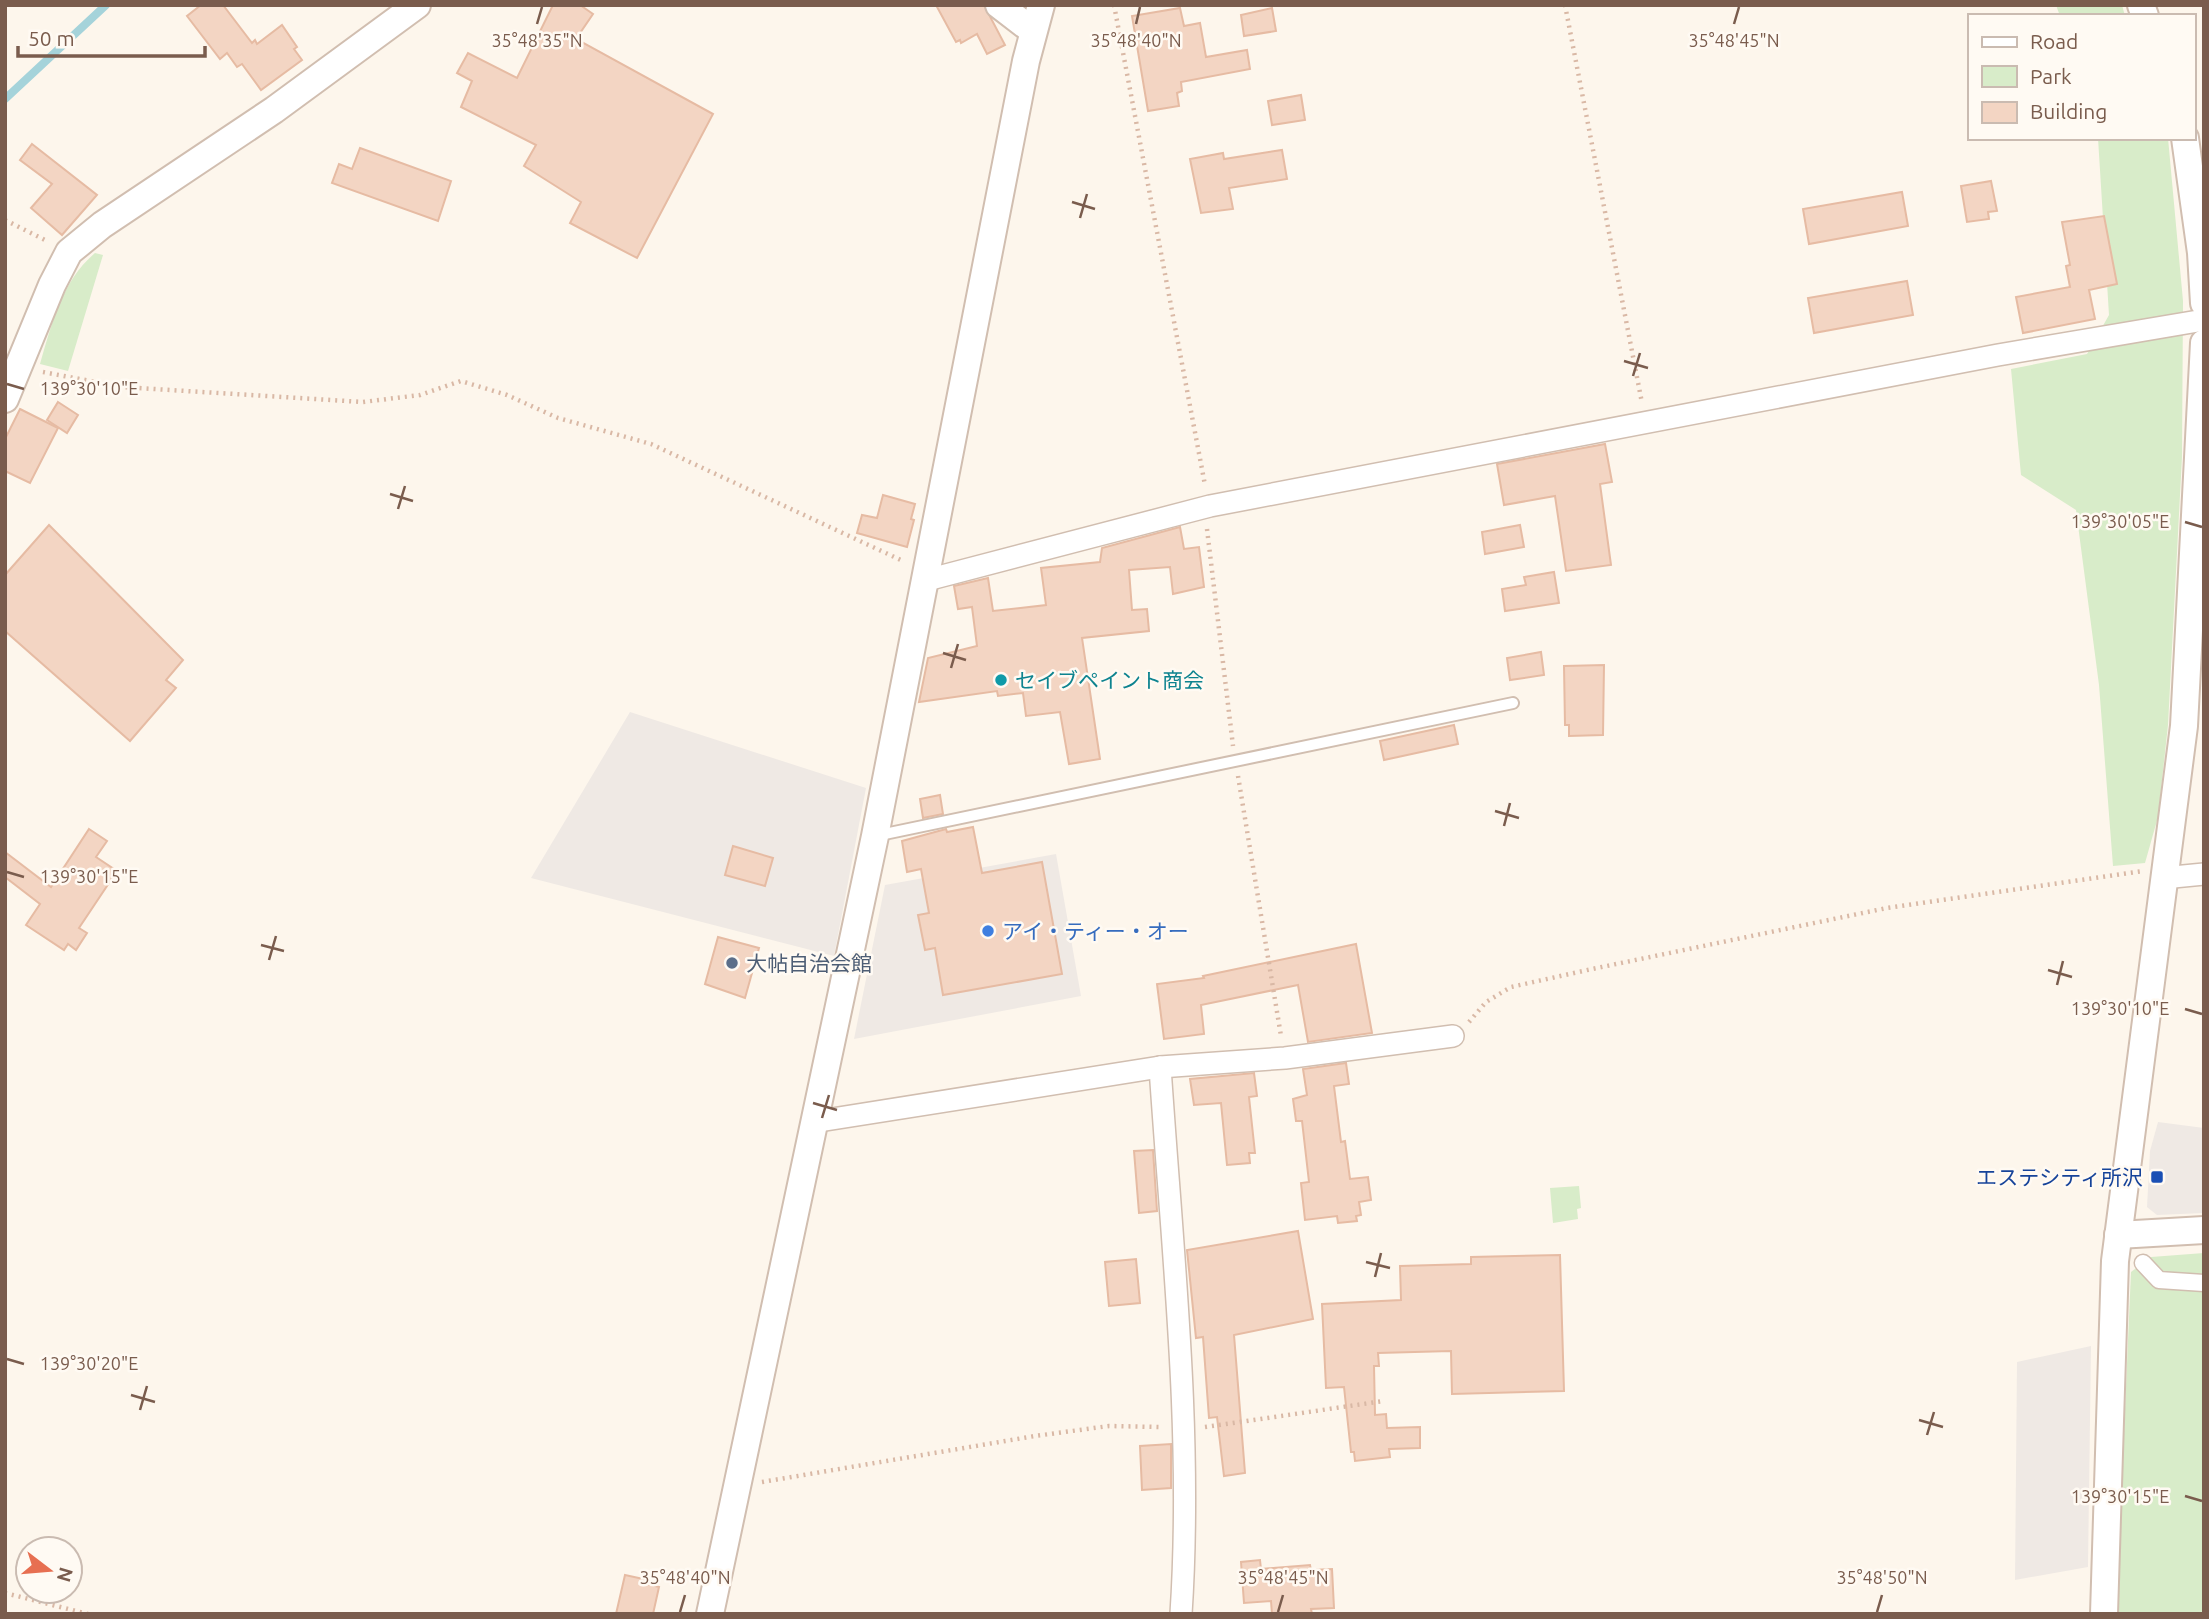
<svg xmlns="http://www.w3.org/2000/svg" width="2209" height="1619" font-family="Ubuntu,'Noto Sans JP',sans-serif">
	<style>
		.industrial { fill: #efe9e4 }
		.green { fill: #d8ecc9 }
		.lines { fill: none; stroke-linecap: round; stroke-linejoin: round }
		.stream { stroke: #a5d3da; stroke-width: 8 }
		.building { fill: #f3d5c3; stroke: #e6bba3; stroke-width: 2 }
		.service-casing { stroke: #d1beb0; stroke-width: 14 }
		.pedestrian-casing { stroke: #d1beb0; stroke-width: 19 }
		.minor-casing { stroke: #d1beb0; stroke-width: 24 }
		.tertiary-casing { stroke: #d1beb0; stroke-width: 30 }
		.path { stroke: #d9b8a5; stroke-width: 4.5; stroke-dasharray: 2 5; stroke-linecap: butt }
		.service { stroke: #fff; stroke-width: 10 }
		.pedestrian { stroke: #fff; stroke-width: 16 }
		.minor { stroke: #fff; stroke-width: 21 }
		.tertiary { stroke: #fff; stroke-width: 26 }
		.ticks { fill: none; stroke: #7a5c4d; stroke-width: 2.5 }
		.culture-dot { fill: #0f9aa8; stroke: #fffaf3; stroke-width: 2.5 }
		.shop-dot { fill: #3f7fe0; stroke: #fffaf3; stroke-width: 2.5 }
		.service-dot { fill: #5c6f8a; stroke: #fffaf3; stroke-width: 2.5 }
		.transit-dot { fill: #1a4fb4; stroke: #fffaf3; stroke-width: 2.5 }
		.labels { text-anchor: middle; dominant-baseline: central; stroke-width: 5; stroke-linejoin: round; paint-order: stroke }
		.culture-label { font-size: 21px; fill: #0d838f; stroke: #fffaf3; text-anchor: start }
		.shop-label { font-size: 21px; fill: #366cbe; stroke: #fffaf3; text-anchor: start }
		.service-label { font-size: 21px; fill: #4e5e75; stroke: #fffaf3; text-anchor: start }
		.transit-label { font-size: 21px; fill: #164399; stroke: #fffaf3; text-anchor: end }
		.ticks-label { font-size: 18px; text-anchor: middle; fill: #7a5c4d; stroke: #fffaf3; stroke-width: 5; stroke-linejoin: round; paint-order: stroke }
	</style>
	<rect width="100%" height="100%" fill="#fdf6ec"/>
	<g class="industrial">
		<polygon points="630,712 866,788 834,956 531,878"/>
		<polygon points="1056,854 1081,996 854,1039 885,885"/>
		<polygon points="2158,1122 2204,1128 2204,1213 2157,1215 2147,1207 2150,1151"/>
		<polygon points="2091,1346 2088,1567 2015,1580 2017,1362"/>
	</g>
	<g class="green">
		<polygon points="2056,5 2122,5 2125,16 2060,16"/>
		<polygon points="2098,138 2168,138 2183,301 2182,457 2168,725 2158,817 2145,863 2113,866 2099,685 2076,510 2021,475 2011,369 2087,354 2109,315"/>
		<path d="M95,253L103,255L68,371L40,364C52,323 62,281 95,253Z"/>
		<polygon points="1579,1186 1581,1208 1577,1209 1578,1219 1553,1223 1550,1188"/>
		<polygon points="2204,1253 2204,1614 2116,1614 2131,1272 2151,1257"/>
	</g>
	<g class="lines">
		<polyline class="stream" points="5,99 106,5"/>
	</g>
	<g class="building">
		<polygon points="201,5 223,5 252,43 255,40 257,44 282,25 297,47 294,49 302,60 261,90 242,64 237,67 227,53 220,59 187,16"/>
		<polygon points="553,5 580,5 593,14 576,39 713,114 637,258 570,223 581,202 524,166 536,145 461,107 472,81 457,73 468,53 517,78"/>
		<polygon points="936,5 984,5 1005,45 987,54 977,34 961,43 960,40 956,42"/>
		<polygon points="1180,8 1184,26 1200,23 1206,57 1247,50 1250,69 1181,82 1182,91 1177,93 1179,106 1148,111 1132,16"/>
		<polygon points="1272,8 1276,31 1244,36 1241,15"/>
		<polygon points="1301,95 1305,120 1272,125 1268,101"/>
		<polygon points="32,144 97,195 62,235 31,208 52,184 20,160"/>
		<polygon points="360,148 451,181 438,221 332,183 339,164 352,169"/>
		<polygon points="1282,150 1287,179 1229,188 1233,209 1201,213 1190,159 1223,153 1224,159"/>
		<polygon points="1991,181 1997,211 1988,212 1989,219 1967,222 1961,186"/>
		<polygon points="1902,192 1908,226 1809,244 1803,209"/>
		<polygon points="2104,216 2117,284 2089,290 2095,319 2023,333 2016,297 2070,287 2066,266 2070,265 2062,222"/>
		<polygon points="1907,281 1913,315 1814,333 1808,298"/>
		<polygon points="58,402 78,415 67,433 47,420"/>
		<polygon points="20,409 58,428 30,483 5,471 5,439"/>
		<polygon points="1605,444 1612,482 1600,484 1611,565 1566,571 1555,496 1504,505 1497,464"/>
		<polygon points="883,495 915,504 911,519 914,520 907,547 857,533 862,515 877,518"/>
		<polygon points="49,525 183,660 166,680 176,688 130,741 5,631 5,575"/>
		<polygon points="1520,525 1524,547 1485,554 1482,532"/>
		<polygon points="1180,527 1184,549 1199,547 1204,587 1173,594 1170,567 1129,570 1132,610 1147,609 1149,631 1082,638 1100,759 1069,764 1060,712 1026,716 1023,693 998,696 997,691 919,702 928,658 977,646 972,607 958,609 954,586 988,578 993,611 1046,605 1041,568 1100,562 1102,548"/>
		<polygon points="1554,572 1559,603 1505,611 1502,589 1526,585 1524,577"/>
		<polygon points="1541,652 1544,675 1510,680 1507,658"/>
		<polygon points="1604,665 1603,735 1569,736 1569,725 1565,725 1564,666"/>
		<polygon points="1454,725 1458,744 1384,760 1380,741"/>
		<polygon points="940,795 943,814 923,818 920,799"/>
		<polygon points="973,827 982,873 1042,862 1062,974 943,995 935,948 925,950 918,915 929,913 921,869 907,872 902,841 946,829 947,832"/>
		<polygon points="89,829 107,841 96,857 117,871 79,928 87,933 76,950 68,944 64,950 26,925 40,904 5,877 5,852 51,887"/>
		<polygon points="733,846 773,858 765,886 725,875"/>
		<polygon points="718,937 759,948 745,998 705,984"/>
		<polygon points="1356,944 1372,1033 1308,1042 1298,985 1201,1005 1204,1034 1164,1039 1157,984 1204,978 1203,976"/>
		<polygon points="1346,1063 1349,1084 1334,1086 1341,1142 1345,1141 1350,1179 1368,1177 1371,1200 1359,1202 1361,1215 1356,1216 1357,1221 1338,1223 1337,1216 1305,1220 1301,1183 1309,1182 1302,1121 1296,1121 1293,1099 1307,1095 1303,1069"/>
		<polygon points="1254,1073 1257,1096 1249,1097 1255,1153 1249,1153 1250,1163 1227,1165 1221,1103 1194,1105 1190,1079"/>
		<polygon points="1153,1150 1157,1211 1139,1213 1134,1151"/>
		<polygon points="1298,1231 1313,1319 1234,1335 1245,1473 1224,1476 1217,1417 1209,1418 1203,1337 1196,1338 1187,1250"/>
		<polygon points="1560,1255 1564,1391 1452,1394 1451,1351 1378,1353 1379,1366 1374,1366 1375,1415 1386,1414 1387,1428 1420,1427 1420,1448 1389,1449 1390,1457 1355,1461 1354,1452 1351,1452 1344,1387 1326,1388 1322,1304 1401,1300 1400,1266 1471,1264 1471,1257"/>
		<polygon points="1136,1259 1140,1303 1109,1306 1105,1262"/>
		<polygon points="1171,1444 1171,1488 1142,1490 1140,1446"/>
		<polygon points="1260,1560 1261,1569 1310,1565 1311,1570 1332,1569 1334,1608 1311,1609 1312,1614 1272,1614 1271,1601 1244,1603 1241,1562"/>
		<polygon points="625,1575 648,1580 647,1584 659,1587 653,1614 616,1614"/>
	</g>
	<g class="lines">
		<defs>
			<polyline id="service" points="875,836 1513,703"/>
			<polyline id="pedestrian" points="2143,1263 2159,1280 2204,1283"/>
			<g id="minor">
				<polyline points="923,581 1210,506 1998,355 2204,320"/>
				<polyline points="2163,878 2204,874"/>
				<path d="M1160,1067C1172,1248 1193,1432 1181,1614"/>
				<polyline points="813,1122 1160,1067 1285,1058 1453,1036"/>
			</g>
			<g id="tertiary">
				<polyline points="999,5 1033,31"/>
				<polyline points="2141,5 2145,16"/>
				<polyline points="2185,138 2201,253 2204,303"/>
				<polyline points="5,399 52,285 69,252 102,225 274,110 417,5"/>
				<polyline points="2118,1235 2204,1230"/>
				<polyline points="710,1614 875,836 1026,61 1041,5"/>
				<polyline points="2104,1614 2115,1261 2184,726 2204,343"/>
			</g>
		</defs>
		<use href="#service" class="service-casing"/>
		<use href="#pedestrian" class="pedestrian-casing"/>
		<use href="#minor" class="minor-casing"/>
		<use href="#tertiary" class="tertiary-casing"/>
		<g class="path">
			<polyline points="1114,5 1205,485"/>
			<polyline points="1565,5 1642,403"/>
			<polyline points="5,220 47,241"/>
			<polyline points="43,372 122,387 363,402 420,395 461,381 507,395 558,418 651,444 903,561"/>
			<polyline points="1207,529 1233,746"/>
			<polyline points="1238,776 1281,1036"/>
			<polyline points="1469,1022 1486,1002 1511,987 1592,969 1887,908 2143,871"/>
			<polyline points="1205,1427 1384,1401"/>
			<polyline points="762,1482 1035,1436 1109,1426 1161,1427"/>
			<polyline points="5,1593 88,1614"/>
		</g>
		<use href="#service" class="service"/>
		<use href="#pedestrian" class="pedestrian"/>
		<use href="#minor" class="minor"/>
		<use href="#tertiary" class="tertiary"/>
	</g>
	<path class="ticks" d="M537,24L542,7M1136,24L1140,7M1734,24L1739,7M1072,202L1095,209M1080,218L1087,194M1624,361L1648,368M1633,376L1640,353M7,384L24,389M390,494L413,501M398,509L405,486M2185,522L2202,527M943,653L966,660M951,668L958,644M1495,811L1519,818M1504,826L1510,803M7,872L24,877M261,945L284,951M269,960L276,936M2048,970L2072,977M2057,985L2063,961M2185,1009L2202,1014M813,1103L837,1110M822,1118L829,1095M1366,1262L1390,1268M1375,1277L1381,1253M7,1359L24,1364M131,1395L155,1402M140,1410L147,1386M1919,1420L1943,1427M1927,1435L1934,1412M2185,1496L2202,1501M680,1612L685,1595M1278,1612L1283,1595M1877,1612L1882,1595"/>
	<circle class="culture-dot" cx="1001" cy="680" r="7"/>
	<circle class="shop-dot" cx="988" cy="931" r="7"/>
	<circle class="service-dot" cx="732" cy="963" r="7"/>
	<rect class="transit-dot" x="2150" y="1170" width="14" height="14" rx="3.5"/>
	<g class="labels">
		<g class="culture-label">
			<text x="1015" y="680">セイブペイント商会</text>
		</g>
		<g class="shop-label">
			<text x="1002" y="931">アイ・ティー・オー</text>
		</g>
		<g class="service-label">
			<text x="746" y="963">大帖自治会館</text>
		</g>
		<g class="transit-label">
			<text x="2143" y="1177">エステシティ所沢</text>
		</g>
	</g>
	<g class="ticks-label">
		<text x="537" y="47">35°48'35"N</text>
		<text x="1136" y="47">35°48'40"N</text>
		<text x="1734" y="47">35°48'45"N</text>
		<text x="89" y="395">139°30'10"E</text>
		<text x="2120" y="528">139°30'05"E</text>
		<text x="89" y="883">139°30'15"E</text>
		<text x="2120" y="1015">139°30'10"E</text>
		<text x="89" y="1370">139°30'20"E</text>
		<text x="2120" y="1503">139°30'15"E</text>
		<text x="685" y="1584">35°48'40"N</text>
		<text x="1283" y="1584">35°48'45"N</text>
		<text x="1882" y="1584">35°48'50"N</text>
	</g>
	<rect width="2209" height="1619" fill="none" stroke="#7a5c4d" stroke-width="14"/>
	<rect x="1968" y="14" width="228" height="126" fill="#fffaf3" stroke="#cabbb1" stroke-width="2"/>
	<rect x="1982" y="37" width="35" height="10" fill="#ffffff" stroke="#cabbb1" stroke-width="2"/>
	<text x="2030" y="49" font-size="21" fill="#7a5c4d">Road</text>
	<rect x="1982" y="66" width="35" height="21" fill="#d8ecc9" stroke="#cabbb1" stroke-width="2"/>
	<text x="2030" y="84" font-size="21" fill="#7a5c4d">Park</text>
	<rect x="1982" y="102" width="35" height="21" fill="#f3d5c3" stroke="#cabbb1" stroke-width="2"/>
	<text x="2030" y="119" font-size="21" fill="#7a5c4d">Building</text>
	<g transform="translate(49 1570) rotate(106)"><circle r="33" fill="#fffaf3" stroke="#cabbb1" stroke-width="2"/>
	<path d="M0-5L12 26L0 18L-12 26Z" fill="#e76f51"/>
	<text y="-10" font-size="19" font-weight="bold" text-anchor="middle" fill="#7a5c4d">N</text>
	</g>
	<path d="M18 46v10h187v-10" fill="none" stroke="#7a5c4d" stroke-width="3.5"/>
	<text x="28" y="46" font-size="21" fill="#7a5c4d" stroke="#fffaf3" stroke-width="5" paint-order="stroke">50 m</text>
</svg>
